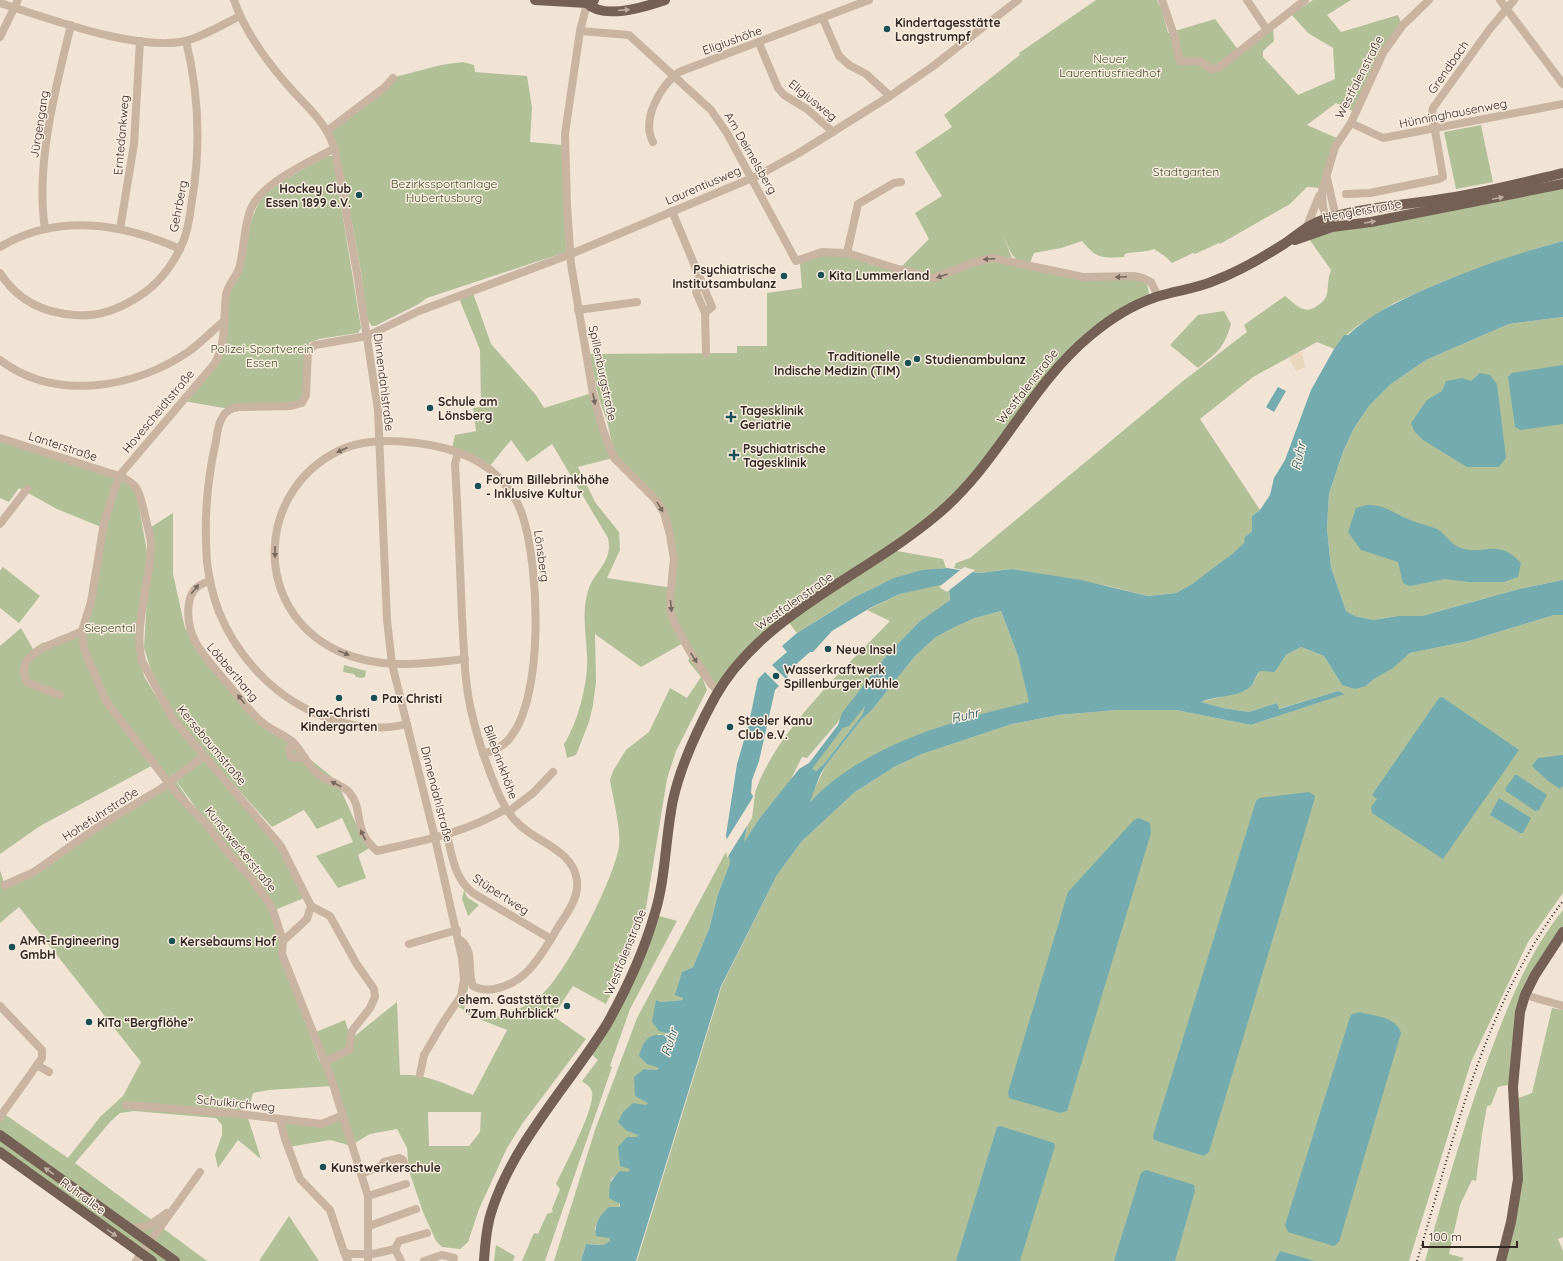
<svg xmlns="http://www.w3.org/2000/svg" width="1563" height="1261" font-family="Quicksand,sans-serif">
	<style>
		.green { fill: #b1c096; fill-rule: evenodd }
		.plaza { fill: #ead6bc }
		.water { fill: #74abae; fill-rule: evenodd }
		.pier { fill: #f1e4d5 }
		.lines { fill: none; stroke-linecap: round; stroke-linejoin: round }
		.minor { stroke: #c9b4a2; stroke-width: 8 }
		.major { stroke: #756055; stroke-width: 10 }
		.rail { stroke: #332924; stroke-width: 2; stroke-dasharray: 1 3; stroke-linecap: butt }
		.oneway { fill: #beaea2 }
		.oneway2 { fill: #76685d }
		.poi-dot { fill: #1a5055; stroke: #f9eee1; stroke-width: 1.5 }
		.labels { text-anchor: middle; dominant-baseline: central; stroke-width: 3; stroke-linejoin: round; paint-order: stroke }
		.poi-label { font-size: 12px; font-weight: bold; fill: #332924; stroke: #f9eee1; text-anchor: start }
		.street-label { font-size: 12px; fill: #332924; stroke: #f9eee1 }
		.park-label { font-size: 12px; fill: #425128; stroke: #f9eee1 }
		.water-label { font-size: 13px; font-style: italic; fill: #1a5055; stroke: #f9eee1 }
	</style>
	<rect width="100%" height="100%" fill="#f1e4d5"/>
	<g class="green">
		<path d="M1096,0H1157L1162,11L1168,33L1215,19L1239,51L1273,28L1274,41L1263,51V57L1298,95L1335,79L1333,48L1308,33L1291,14L1313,0H1351L1327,15L1341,32L1398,15L1402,25L1355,112L1336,103L1307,125L1339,139L1321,188L1307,187L1290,204L1220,244L1219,243L1195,254L1193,253L1172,263L1166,257L1154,249C1144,253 1135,251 1125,254L1124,257C1101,258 1097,259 1082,241L1061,248L1034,253L1029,265C1010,260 1011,251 1003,235L1012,258L996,255L931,275L899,269L929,239L915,213L942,196L915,152L952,127L944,115L1020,55L1019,53Z"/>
		<polygon points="463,62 474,65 475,72 527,76 532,108 530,142 563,145 566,252 427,298 417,305 375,326 372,326 367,320 361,272 338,147 331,131 395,77 441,65"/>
		<polygon points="1481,125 1493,182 1456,189 1444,132"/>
		<polygon points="327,156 333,156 361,328 358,333 319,339 309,343 303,401 229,409 184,401 215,363 227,294 243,262 251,221 258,204 266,194 283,181"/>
		<path d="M1563,187V241L1538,248L1444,281L1394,303L1357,326L1340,340L1339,345L1334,349L1317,342L1253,377L1200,419L1260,510L1252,516V531L1245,537V543L1221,563L1192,584L1176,593L1148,596L1108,586L1012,569L979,573L954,568L956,563L970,558L1183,381L1247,332L1244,325L1285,296C1294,303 1304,316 1317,306C1320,304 1324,301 1326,297C1329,289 1327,279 1331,270L1307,236Z"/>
		<path d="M821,255H846L926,279L967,266L996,261L1054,274L1139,277L1147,283L1150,299L1090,335L957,497L786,619L719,691L685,642L641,667L595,634L596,682L593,705L589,722L576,755L567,758L564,744C578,723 589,680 587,655C586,633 581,610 589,588C596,570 613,561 608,538L552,444L527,462L511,440L489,467L452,448L455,435L476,431L473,408L481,407L480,350L458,296L472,290L491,344L536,395L544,408L592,393L613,458L578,467L595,502L619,532L620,550L607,578L673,588L665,513L615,457L607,421L598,396L592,365L588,354L737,353V346H767V293L802,288L800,264L803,261Z"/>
		<path d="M1224,311L1231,324C1223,350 1218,351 1198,368L1170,345L1198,315Z"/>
		<polygon points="1563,317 1563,580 1519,589 1422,616 1398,616 1373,620 1355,616 1346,611 1331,567 1327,529 1329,494 1343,452 1354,428 1369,406 1391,384 1426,360 1509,324"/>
		<polygon points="0,439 130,482 137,495 147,552 140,613 138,648 144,676 171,721 280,850 304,898 275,910 201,815 168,769 226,856 250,878 270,910 282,941 280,951 320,1062 323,1062 332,1086 269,1090 253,1093 250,1104 241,1103 241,1111 248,1118 261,1159 238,1140 218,1168 215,1155 222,1135 222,1125 216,1118 134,1111 120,1113 111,1121 75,1163 207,1261 153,1261 0,1151 0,1111 68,1158 100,1117 123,1096 141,1062 19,907 0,923 0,870 4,882 36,870 170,784 155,764 40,826 0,854 0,646 21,628 33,649 42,643 58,639 79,629 86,610 101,527 57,509 19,488 9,502 0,498"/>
		<polygon points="173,513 173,574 185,628 202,653 270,727 337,781 357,826 371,847 358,855 366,878 338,888 316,856 353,842 342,818 317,829 304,810 272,827 175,719 152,673 144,648 151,527"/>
		<path d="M891,550L943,559L946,568C886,573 847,602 797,633L787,620Z"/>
		<polygon points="3,567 40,596 19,623 0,608 0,571"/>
		<path d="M940,584L949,589L950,600L920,621L887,655L837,723L807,758L802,757L789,783L759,819L743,844C748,828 749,811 754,796C772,735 846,667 890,621L867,610L900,594Z"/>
		<path d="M1001,611L1018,656L1030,702C963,718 900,735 843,775C832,783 819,792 810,802L809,801L826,765L862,719L872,710L915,656L936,637L955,627L975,618Z"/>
		<path d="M1554,615H1563V893L1528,942L1471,1062L1409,1261H637L722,985L777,875L802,841L855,792L896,766L922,754L1012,724L1059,715L1117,710H1176L1251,725L1344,694L1338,691L1278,709L1277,703L1249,712L1223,708L1200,702L1245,691L1253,684L1260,670L1275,672L1286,655L1301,647L1324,656L1342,685L1366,686L1374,679L1392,668L1410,653L1469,641ZM1151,828L1067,1110L1060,1113Z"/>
		<path d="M690,657L702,677L707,690L676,751L667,779L646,908L627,961L606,1004L573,986L553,1016L586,1039L522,1124L507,1148L479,1209L468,1242L460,1249L442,1247L436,1241L423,1212L409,1171L407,1148L397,1129L370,1134L353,1144L316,1032L345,1020L351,1039L397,1002L400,1075C427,1073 448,1086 473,1095L507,1030L464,1013L466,1008C474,1011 485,1017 495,1017C507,1016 532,1003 541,995C565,976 615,877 619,846C621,828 613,799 610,780L613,771L626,750L649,732L670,688L687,698L701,677L688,661ZM428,1112H481L480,1132L469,1146H429Z"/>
		<polygon points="344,665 366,671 365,677 362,678 356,677 354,674 343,672"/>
		<polygon points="865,706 862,715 824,764 815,772 811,769 843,728"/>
		<path d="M728,848L730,863L718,894L709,929L693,967L682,972L683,1000L661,1002L656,1000L671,1034L669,1036L658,1034L659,1068L657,1070L644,1069L648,1103L627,1131L639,1135L630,1169L629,1172H620L611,1179L620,1207C604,1213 599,1212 595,1230L609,1238L610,1241L603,1245L586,1244L581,1261H554L595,1130L637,1018Z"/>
		<polygon points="464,890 467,897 479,905 468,916 462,899"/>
		<path d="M1563,910V928L1523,994L1512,1084L1498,1087L1491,1105L1487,1106L1482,1134L1476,1181L1472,1180L1460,1205L1449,1254L1464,1258L1462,1261H1425C1447,1184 1469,1107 1498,1032C1515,989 1533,947 1563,910Z"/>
		<path d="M656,915L677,921L630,1009L610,1066L612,1067L545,1261H522L534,1233L538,1234L547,1214L553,1212L552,1209L560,1189L556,1184C564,1167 596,1106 592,1092C591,1087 586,1084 582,1081L598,1060L590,1053Z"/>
		<polygon points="466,981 469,982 464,1010 459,1007 465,994"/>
		<polygon points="1552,1008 1563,1010 1563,1237 1558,1239 1563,1251 1563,1261 1501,1261 1517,1192 1514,1100 1532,1093"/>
		<polygon points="342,1117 352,1146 330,1140 288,1147 280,1120 323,1123"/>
		<polygon points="289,1216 319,1261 259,1261"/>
		<polygon points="496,1245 515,1256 513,1261 494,1261"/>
	</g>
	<polygon class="plaza" points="1302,351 1305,367 1296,371 1289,357"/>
	<g class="water">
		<path d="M1563,241V317L1509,324L1426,360L1391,384L1369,406L1354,428L1343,452L1329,494L1327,529L1331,567L1346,611L1355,616L1373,620L1398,616H1422L1519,589L1563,580V615H1554L1469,641L1410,653L1393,668L1374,679L1366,686L1355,689L1342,685L1324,656L1301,647L1286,655L1275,672L1260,671C1256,675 1255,681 1252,685C1241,698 1216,695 1201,702L1223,708L1249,712L1277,703L1279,709L1338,691L1345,694L1251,725L1176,710H1117L1059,715L1012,724L922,754L896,766L855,792L802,841L777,875L721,986L636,1261H581L586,1244L603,1245L610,1241L609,1238L596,1236C594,1223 600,1215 609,1207H620V1204L609,1198C609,1185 610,1180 620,1171L628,1172L630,1169L620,1166L618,1147L627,1137H637L638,1135L627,1131L618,1122L623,1112L633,1103L646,1105L648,1103L635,1096L634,1077L644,1069L657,1070L659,1068L647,1064L639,1056C645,1037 650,1033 669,1036L671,1034L659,1031L652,1022L656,1000L661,1002L683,1000V998L675,995L682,972L693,967L709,929L718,894L730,863L726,835L737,764L749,723L758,679L765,672L779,686L775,690L759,761L752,780L751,793L753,796L744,842L759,819L799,769L809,763L838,725L842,713L887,655L920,621L950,600L949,589L940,585L900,594L870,608L832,631L813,652H810L792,668L786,679L772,665L787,652L782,646L797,633L855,597L894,578L922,570L947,568L979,573L1012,569L1081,580L1148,596L1176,593L1192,584L1232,554L1244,543L1245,537L1252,531V516L1260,510L1270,495L1274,478L1285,460L1311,390L1334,349L1344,335H1348C1369,315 1395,303 1421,291C1467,271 1514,254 1563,241ZM1001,611L1018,656L1029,702C954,720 865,744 810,802L820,775L826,765L862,719L872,710L915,656L936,637L955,627L975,618ZM865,706L862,715L824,764L816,771L812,769L843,728L849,726Z"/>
		<polygon points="1563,365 1563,424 1521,430 1515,427 1508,377 1512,373"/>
		<polygon points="1480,373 1490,375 1497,384 1506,458 1499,467 1467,467 1423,440 1414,431 1411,423 1427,400 1442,391 1446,381 1462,378 1471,381"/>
		<polygon points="1278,387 1286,391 1274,412 1266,407"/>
		<path d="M1367,505C1386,505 1393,513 1410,520C1419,524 1428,525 1437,529C1445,533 1451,545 1461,548C1485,556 1497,537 1521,563L1518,577L1504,582H1469L1445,579L1410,586L1403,583L1398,562L1361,550L1348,532L1356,508Z"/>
		<polygon points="1442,697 1519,750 1443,859 1372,813 1371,807 1377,799 1372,795 1439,698"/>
		<polygon points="1563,755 1563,786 1560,789 1547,780 1532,766 1538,758"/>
		<polygon points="1515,775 1517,775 1547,795 1539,810 1535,811 1506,791 1505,789"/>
		<polygon points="1309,792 1315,796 1314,801 1209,1152 1204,1156 1154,1140 1153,1136 1256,801 1259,798"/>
		<polygon points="1499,798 1531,818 1523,833 1520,833 1490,815"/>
		<polygon points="1139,818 1150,823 1151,833 1067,1111 1060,1113 1009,1098 1008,1092 1068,892 1134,820"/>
		<path d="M1360,1012C1374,1016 1397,1017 1401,1033L1339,1242L1334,1246L1288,1232L1285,1225L1350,1017L1352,1014Z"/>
		<polygon points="1000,1126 1054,1143 1055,1146 1020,1261 956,1261 997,1127"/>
		<polygon points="1146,1170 1194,1185 1195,1191 1175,1261 1114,1261 1141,1173"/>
		<polygon points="1280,1251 1315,1261 1275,1261"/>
	</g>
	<g class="pier">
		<polygon points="964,567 975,570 947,592 939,587"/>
		<polygon points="755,794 752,818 727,858 725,842"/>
	</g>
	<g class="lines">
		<g class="minor">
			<path d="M234,0C244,31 270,66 292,90C310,110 330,126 336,155L357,273L378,410L387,620L392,664L435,838L462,958L464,980L461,996L444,1021L424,1055L420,1074"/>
			<polyline points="588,0 580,31 565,134 567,205 571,264 593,394 603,430 614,458 656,500 664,513 670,535 674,559 670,598 671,613 675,624 689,650 711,684 718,691"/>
			<polyline points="1162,0 1174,35 1180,61 1199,61 1212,69 1218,68 1305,0"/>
			<polyline points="1247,0 1267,30"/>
			<polyline points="1500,0 1563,84"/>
			<path d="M0,3C48,18 137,52 185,41C200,38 226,23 240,16"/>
			<polyline points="823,19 839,56 849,65 866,74 890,96"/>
			<polyline points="580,31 629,35 711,110 727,133 796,261 822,252 847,253 898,269 934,278 975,262 993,258 1083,277 1134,276 1143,278 1151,282 1158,296"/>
			<polyline points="0,37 18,0"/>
			<polyline points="759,43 778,88 784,95 807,109 833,132"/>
			<polyline points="1351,123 1383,138 1563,104"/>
			<polyline points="327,131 385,87 393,78"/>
			<path d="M653,142C641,120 660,86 679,72L869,0"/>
			<path d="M335,148C310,162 260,183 250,211C244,228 244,247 240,265C238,276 228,283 226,295C223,319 227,341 215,363L119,476L104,523L91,602L82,631L83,639L84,649L106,701L177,794L208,826L230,855L251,878L269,903L274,913L283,941L282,954L330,1075L368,1196V1261"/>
			<polyline points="1327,178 1334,209 1334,221"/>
			<polyline points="1346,194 1370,193 1439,179 1443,177 1432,113 1433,108 1489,30 1514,0"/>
			<polyline points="672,211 712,307 705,313 706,353"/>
			<polyline points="1329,223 1323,208 1322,191 1335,147 1351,123 1383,53 1403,25 1429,0"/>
			<polyline points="1307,226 1319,196"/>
			<path d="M45,229C35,165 56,86 71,25"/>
			<polyline points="120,229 134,144 140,41"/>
			<path d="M0,247C57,213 122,223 180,249"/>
			<polyline points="847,253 858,204 894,183 901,182"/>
			<path d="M0,273C17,300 43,313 75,315C95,317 116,310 133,300C156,287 173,266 183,242C189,228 190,214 192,200C201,147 199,94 186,41"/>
			<polyline points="703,285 699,286 696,292 705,313"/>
			<polyline points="578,310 637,302"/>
			<path d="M0,360C55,402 135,388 188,352C202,342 213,330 225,320"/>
			<path d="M0,438L119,476C139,484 139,492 144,511C146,522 150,533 151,544C151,580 133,627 142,661L173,719L281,846L311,906L307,919L283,941"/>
			<path d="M458,452L455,464C458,515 460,566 462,617C464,648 464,679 471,710C477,737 486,764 497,790C503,804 509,816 521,826C539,843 574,851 577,881C579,899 566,914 557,929C541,955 527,983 494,989C487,990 480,990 473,986C466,969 476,951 459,939"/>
			<polyline points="0,524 27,489"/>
			<path d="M210,581C197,585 191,590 189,603C183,641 211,662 232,689C242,701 251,713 263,723C272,731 284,734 293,742C303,752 308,768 320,775C329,782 341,784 349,792C365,810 351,829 377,851C426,840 462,834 506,809"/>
			<path d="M465,659C421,664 379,670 338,651C249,609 256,485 345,448C368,439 394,440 417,443C451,447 486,459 507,487C514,496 520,507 523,517C539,568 545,697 509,739C503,747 493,751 483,754"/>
			<path d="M60,695L28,683C9,651 63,642 82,631"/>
			<path d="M407,724C376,732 343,725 315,713C272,694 237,656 219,612C213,596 209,579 207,562C204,522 207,480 216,441C217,433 218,424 222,418C225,411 231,408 239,407L291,406L302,403L306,395L308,351L315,345L367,336L419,311L571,254L757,176L799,153L890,96L932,67L1018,0"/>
			<polyline points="295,745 291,746 289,749 291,757 305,758"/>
			<polyline points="508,812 533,793 553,772"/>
			<path d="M447,835C452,857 455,879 473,893L551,939"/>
			<polyline points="5,885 34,872 99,826 162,788 204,756"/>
			<polyline points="311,906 330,916 356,963 374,989 375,997 370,1008 352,1031 349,1050 324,1062"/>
			<polyline points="409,944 457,930"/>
			<polyline points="1525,995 1563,1006"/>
			<polyline points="0,1006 42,1050 42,1058 0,1117"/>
			<polyline points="37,1065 49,1072"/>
			<polyline points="126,1105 240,1114 322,1124 343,1115"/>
			<polyline points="280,1120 285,1139 300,1179 330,1210 344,1252 349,1254 368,1254"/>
			<polyline points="361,1174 381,1166 384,1162 400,1158 403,1160 405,1166"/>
			<polyline points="368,1196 406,1184"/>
			<polyline points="369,1226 416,1209"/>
			<polyline points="130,1229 148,1226 167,1213"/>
			<polyline points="395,1249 399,1241 427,1233"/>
			<polyline points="344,1252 348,1261"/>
			<polyline points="368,1255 395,1249 401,1261"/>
			<polyline points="136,1261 200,1172"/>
			<polyline points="424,1261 442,1255 454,1258"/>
		</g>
		<g class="major">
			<polyline points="535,0 587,3 594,0"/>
			<path d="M587,3C603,20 645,7 665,0"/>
			<polyline points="1295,240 1332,227 1371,222 1563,184"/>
			<polyline points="0,1135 175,1261"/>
			<polyline points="0,1152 152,1261"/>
			<path d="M484,1261C485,1245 486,1229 491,1213C512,1144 569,1085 607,1024C626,990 643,954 654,916C666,879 665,839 673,800C681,764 697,730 715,697C761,614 868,574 938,514C999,463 1029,386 1091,335C1110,319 1132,305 1156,297C1176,290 1197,289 1216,280C1240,271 1262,258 1284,244C1298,235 1308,224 1325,219C1363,207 1408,205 1448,198C1486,192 1525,182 1563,173"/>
			<polyline points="1501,1261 1511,1222 1518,1179 1513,1087 1520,1012 1525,995 1535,975 1563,932"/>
		</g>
		<path class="rail" d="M1417,1261C1455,1136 1483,1007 1563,901"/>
	</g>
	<defs><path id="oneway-solid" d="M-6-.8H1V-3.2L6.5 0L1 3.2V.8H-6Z"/></defs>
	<g class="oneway">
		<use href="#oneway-solid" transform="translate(624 10) rotate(-5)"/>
		<use href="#oneway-solid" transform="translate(1498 198) rotate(-12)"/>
		<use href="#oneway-solid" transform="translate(1370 222) rotate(-9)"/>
		<use href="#oneway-solid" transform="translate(49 1171) rotate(-145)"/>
		<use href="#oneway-solid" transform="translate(112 1233) rotate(35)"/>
	</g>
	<g class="oneway2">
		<use href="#oneway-solid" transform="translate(989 259) rotate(176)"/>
		<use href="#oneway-solid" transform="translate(942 276) rotate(161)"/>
		<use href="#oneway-solid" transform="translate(1121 277) rotate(177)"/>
		<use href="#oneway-solid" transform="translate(594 399) rotate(79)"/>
		<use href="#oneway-solid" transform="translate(342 450) rotate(156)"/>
		<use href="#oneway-solid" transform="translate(660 507) rotate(59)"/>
		<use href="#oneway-solid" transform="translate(275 552) rotate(90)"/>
		<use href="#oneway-solid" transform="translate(195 589) rotate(-51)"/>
		<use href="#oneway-solid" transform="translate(671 606) rotate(85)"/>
		<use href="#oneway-solid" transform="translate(344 653) rotate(22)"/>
		<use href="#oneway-solid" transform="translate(694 658) rotate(57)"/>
		<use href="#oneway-solid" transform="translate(241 699) rotate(-128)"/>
		<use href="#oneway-solid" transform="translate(336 784) rotate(-152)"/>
		<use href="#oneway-solid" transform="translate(363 835) rotate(-116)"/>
	</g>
	<g class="poi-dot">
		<circle cx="887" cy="29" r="4"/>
		<circle cx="359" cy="195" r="4"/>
		<circle cx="821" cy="275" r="4"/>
		<circle cx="784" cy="276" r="4"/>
		<circle cx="917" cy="359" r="4"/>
		<circle cx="908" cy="363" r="4"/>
		<circle cx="430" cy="408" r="4"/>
		<path d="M729 411h4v4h4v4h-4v4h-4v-4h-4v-4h4z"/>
		<path d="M732 449h4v4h4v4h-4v4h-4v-4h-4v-4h4z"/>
		<circle cx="478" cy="486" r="4"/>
		<circle cx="828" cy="649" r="4"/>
		<circle cx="776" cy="676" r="4"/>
		<circle cx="339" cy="698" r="4"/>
		<circle cx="374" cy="698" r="4"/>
		<circle cx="730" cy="727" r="4"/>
		<circle cx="172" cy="941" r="4"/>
		<circle cx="12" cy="947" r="4"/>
		<circle cx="567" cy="1006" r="4"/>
		<circle cx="89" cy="1022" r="4"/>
		<circle cx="323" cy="1167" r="4"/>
	</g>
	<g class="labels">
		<g class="poi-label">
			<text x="895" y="22">Kindertagesstätte<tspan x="895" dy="14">Langstrumpf</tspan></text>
			<text x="351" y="188" text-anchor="end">Hockey Club<tspan x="351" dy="14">Essen 1899 e.V.</tspan></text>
			<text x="776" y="269" text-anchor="end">Psychiatrische<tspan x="776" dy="14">Institutsambulanz</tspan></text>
			<text x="829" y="275">Kita Lummerland</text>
			<text x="900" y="356" text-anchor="end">Traditionelle<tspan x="900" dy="14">Indische Medizin (TIM)</tspan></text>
			<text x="925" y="359">Studienambulanz</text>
			<text x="438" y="401">Schule am<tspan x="438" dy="14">Lönsberg</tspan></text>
			<text x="740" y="410">Tagesklinik<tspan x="740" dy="14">Geriatrie</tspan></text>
			<text x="743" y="448">Psychiatrische<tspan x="743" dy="14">Tagesklinik</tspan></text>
			<text x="486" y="479">Forum Billebrinkhöhe<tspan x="486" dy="14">- Inklusive Kultur</tspan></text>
			<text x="836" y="649">Neue Insel</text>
			<text x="784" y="669">Wasserkraftwerk<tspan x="784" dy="14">Spillenburger Mühle</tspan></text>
			<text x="382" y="698">Pax Christi</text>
			<text x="339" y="712" text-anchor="middle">Pax-Christi<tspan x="339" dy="14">Kindergarten</tspan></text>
			<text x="738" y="720">Steeler Kanu<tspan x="738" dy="14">Club e.V.</tspan></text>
			<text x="20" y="940">AMR-Engineering<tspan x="20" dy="14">GmbH</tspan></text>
			<text x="180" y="941">Kersebaums Hof</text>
			<text x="559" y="999" text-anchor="end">ehem. Gaststätte<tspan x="559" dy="14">"Zum Ruhrblick"</tspan></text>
			<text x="97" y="1022">KiTa “Bergflöhe”</text>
			<text x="331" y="1167">Kunstwerkerschule</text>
		</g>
		<g class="street-label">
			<text transform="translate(732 40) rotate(-20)">Eligiushöhe</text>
			<text transform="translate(1448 67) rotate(-55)">Grendbach</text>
			<text transform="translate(1359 77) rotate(-63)">Westfalenstraße</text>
			<text transform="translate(813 100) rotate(39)">Eligiusweg</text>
			<text transform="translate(1453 113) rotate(-11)">Hünninghausenweg</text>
			<text transform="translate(39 124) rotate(-81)">Jürgengang</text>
			<text transform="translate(121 135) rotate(-85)">Erntedankweg</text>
			<text transform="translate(751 153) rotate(60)">Am Deimelsberg</text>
			<text transform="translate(703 185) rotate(-23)">Laurentiusweg</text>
			<text transform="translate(178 206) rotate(-79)">Gehrberg</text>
			<text transform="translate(1362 210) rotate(-10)">Henglerstraße</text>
			<text transform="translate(603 373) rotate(78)">Spillenburgstraße</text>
			<text transform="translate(384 382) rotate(83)">Dinnendahlstraße</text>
			<text transform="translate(1027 386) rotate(-52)">Westfalenstraße</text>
			<text transform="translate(158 411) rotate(-50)">Hovescheidtstraße</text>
			<text transform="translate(63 446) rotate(18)">Lanterstraße</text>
			<text transform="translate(542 556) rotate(82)">Lönsberg</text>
			<text transform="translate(794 601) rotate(-35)">Westfalenstraße</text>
			<text transform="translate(233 672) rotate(50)">Löbberthang</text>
			<text transform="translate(212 745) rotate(50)">Kersebaumstraße</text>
			<text transform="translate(501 762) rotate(70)">Billebrinkhöhe</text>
			<text transform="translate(437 794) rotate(76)">Dinnendahlstraße</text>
			<text transform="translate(100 814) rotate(-33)">Hohefuhrstraße</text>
			<text transform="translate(241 849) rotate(51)">Kunstwerkerstraße</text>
			<text transform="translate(501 894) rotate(33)">Stüpertweg</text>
			<text transform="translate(625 952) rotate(-68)">Westfalenstraße</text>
			<text transform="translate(236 1103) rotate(6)">Schulkirchweg</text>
			<text transform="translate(83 1196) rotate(36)">Ruhrallee</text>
		</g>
		<g class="park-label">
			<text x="1110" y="58">Neuer<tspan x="1110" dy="14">Laurentiusfriedhof</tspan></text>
			<text x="1186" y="171">Stadtgarten</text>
			<text x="444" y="183">Bezirkssportanlage<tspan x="444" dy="14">Hubertusburg</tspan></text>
			<text x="262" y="348">Polizei-Sportverein<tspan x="262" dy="14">Essen</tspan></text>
			<text x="110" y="627">Siepental</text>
		</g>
		<g class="water-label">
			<text transform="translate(1298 456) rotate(-78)">Ruhr</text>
			<text transform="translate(965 715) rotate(-13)">Ruhr</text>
			<text transform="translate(669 1042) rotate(-72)">Ruhr</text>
		</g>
	</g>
	<path d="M1423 1241v6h94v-6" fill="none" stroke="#332924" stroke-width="2"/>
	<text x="1429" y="1241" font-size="12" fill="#332924" stroke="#f9eee1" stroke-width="3" paint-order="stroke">100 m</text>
</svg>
